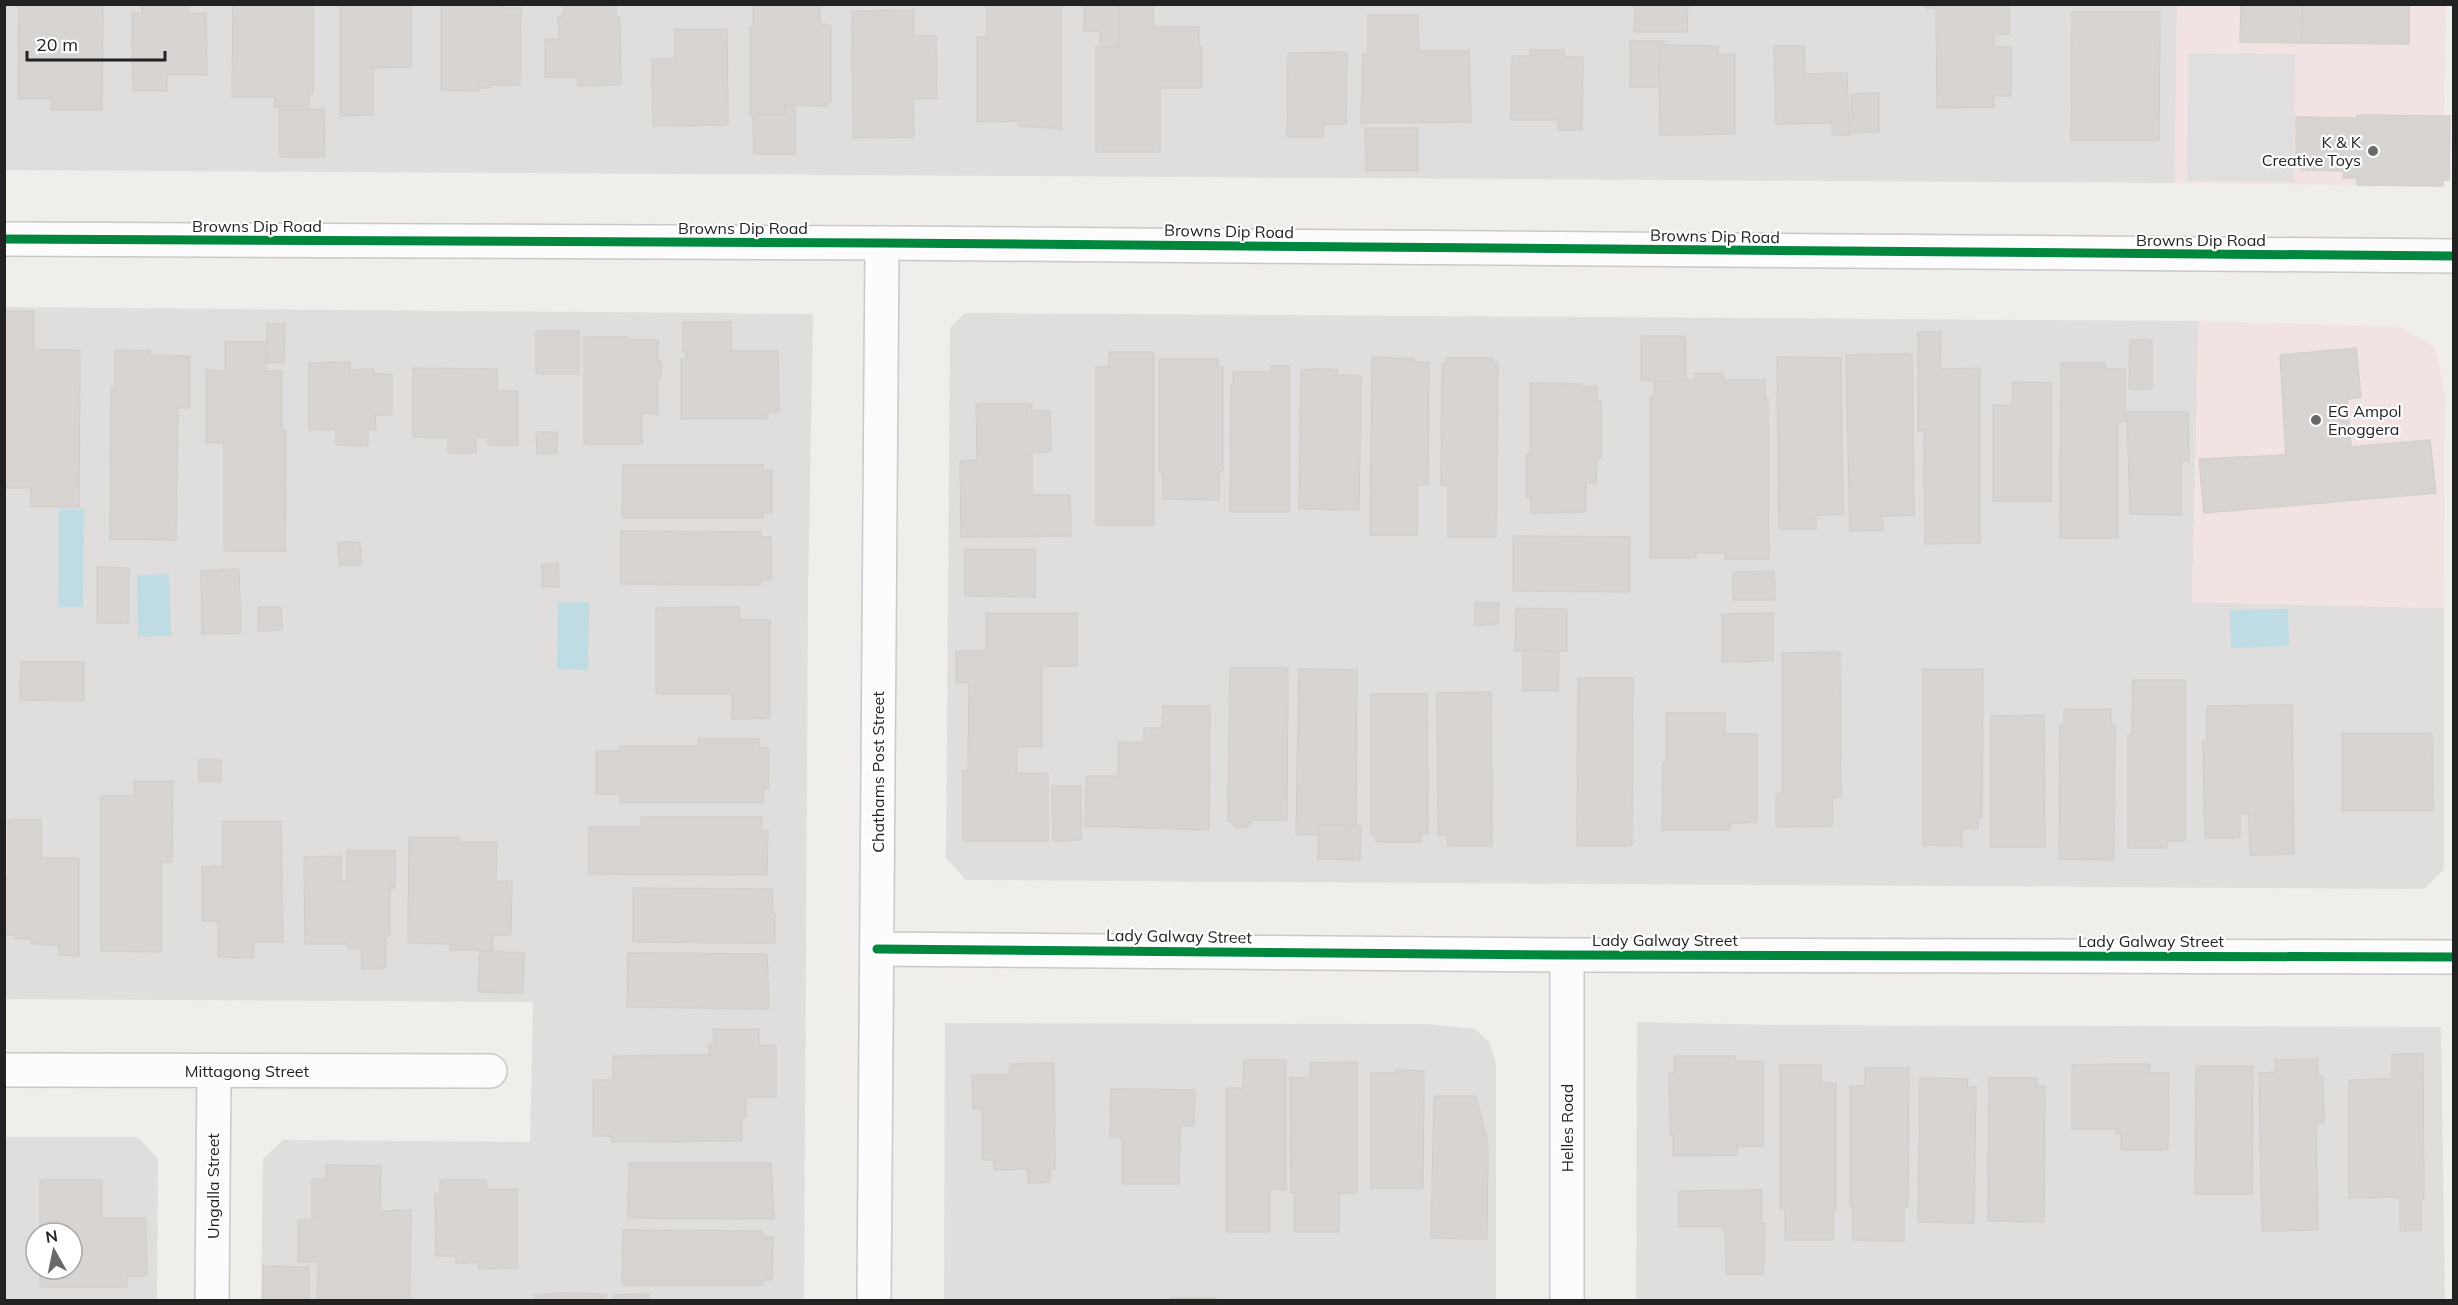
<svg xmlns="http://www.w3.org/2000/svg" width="2458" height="1305" font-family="Mulish,sans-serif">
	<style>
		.residential { fill: #dfdedc; fill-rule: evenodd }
		.commercial { fill: #f1e3e1 }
		.parking { fill: #e0dfde }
		.water { fill: #bfdbe3 }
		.building { fill: #d7d4d2; stroke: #d3d0cc; stroke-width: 1.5 }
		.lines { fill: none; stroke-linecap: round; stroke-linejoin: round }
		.minor-casing { stroke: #c9c8c7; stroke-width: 36 }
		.minor { stroke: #fdfcfc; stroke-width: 33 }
		.cycleway-casing { stroke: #fff; stroke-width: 13 }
		.cycleway { stroke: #00873e; stroke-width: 9 }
		.poi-dot { fill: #6a6968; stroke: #fff; stroke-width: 2 }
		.labels { text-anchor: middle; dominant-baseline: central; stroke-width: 4.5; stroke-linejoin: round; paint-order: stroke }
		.poi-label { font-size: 16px; fill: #222; stroke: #fff; text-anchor: end }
		.street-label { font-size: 16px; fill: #222; stroke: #fff }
	</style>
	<rect width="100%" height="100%" fill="#f0eeeb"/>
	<g class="residential">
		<polygon points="5,5 2177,5 2175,183 5,170"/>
		<polygon points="5,307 813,314 808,595 804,1300 261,1300 263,1159 283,1140 530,1142 533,1002 5,999"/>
		<polygon points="965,313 2199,321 2192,602 2444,608 2444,869 2424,889 966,880 946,858 950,328"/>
		<polygon points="1637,1022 1776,1025 2441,1027 2445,1300 1636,1300"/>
		<polygon points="945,1023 1429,1024 1475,1029 1490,1043 1496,1063 1496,1300 944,1300"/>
		<path d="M5,1137H138L158,1159L157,1300H5ZM36,1233H72V1269H36Z"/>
	</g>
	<g class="commercial">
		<polygon points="2177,5 2446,5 2443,186 2175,183"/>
		<polygon points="2199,321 2400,327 2435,347 2445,393 2444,608 2192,602"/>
	</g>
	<polygon class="parking" points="2188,53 2295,54 2294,182 2187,181"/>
	<g class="water">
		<polygon points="59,509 84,509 83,607 58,607"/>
		<polygon points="169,574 171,636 138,637 137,575"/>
		<polygon points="558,602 589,602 588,670 557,669"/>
		<polygon points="2288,609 2289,646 2231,648 2230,610"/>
	</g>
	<g class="building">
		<polygon points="19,4 103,4 102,110 51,110 52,99 18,99"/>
		<polygon points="142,4 188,4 188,13 206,13 207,75 167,75 167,91 133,91 132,13 142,13"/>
		<polygon points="233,4 313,4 313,94 309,94 309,107 274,107 275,97 232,97"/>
		<polygon points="340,4 411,4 411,67 373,68 373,115 340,116"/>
		<polygon points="441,4 503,4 503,8 521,8 520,85 490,85 490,88 478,88 478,91 441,90"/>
		<polygon points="564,4 616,4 616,17 620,17 621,85 578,86 578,77 545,77 545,40 559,39 558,16 564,16"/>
		<polygon points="753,4 820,4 820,24 831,25 831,102 827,102 827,106 785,105 785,114 750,115 750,27 753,27"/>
		<polygon points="987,4 1061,4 1061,129 1019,126 1019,121 977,122 977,37 987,37"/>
		<polygon points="1084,4 1119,4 1119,47 1100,48 1100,31 1084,31"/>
		<polygon points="1119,4 1153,4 1154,27 1199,27 1199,47 1202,47 1202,88 1160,88 1160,152 1096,152 1096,47 1119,47"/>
		<polygon points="1635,4 1688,4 1687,32 1634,32"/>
		<polygon points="1926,4 2009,4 2009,34 1994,34 1994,47 2011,47 2011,96 1993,96 1994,107 1937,108 1936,8 1926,9"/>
		<polygon points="2241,4 2303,4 2302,43 2240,42"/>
		<polygon points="2303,4 2409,4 2409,44 2302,43"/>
		<polygon points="914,10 914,36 936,36 937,99 913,99 914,137 853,138 852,11"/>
		<polygon points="2072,12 2160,12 2159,140 2071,140"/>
		<polygon points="1368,15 1418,15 1419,51 1469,51 1471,122 1361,123 1363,54 1368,54"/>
		<polygon points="675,29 727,29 728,125 653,126 652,59 675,59"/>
		<polygon points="1630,41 1664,41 1663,87 1630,87"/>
		<polygon points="1659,45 1718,46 1718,55 1735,54 1735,134 1660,135"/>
		<polygon points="1774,46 1804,46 1805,74 1847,73 1849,135 1832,135 1832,123 1776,124"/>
		<polygon points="1530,50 1564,50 1564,57 1583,57 1582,130 1558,130 1558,120 1511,120 1512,56 1530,56"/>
		<polygon points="1347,52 1346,124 1323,124 1323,137 1287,137 1288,53"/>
		<polygon points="1879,93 1879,132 1851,133 1851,94"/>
		<polygon points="785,105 795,105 795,154 754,154 753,114 785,114"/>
		<polygon points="279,109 324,109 325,157 280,157"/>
		<polygon points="2357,115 2450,116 2449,180 2443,180 2443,186 2357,185 2357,178 2343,178 2344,171 2301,170 2301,157 2296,157 2296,117 2357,118"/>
		<polygon points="1365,128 1418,128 1418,171 1366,171"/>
		<polygon points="4,311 34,311 34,350 80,350 79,507 31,507 31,488 4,488"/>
		<polygon points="683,322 731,322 731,351 778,351 779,412 768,412 768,419 681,419 681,359 686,359 686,351 683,351"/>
		<polygon points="267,324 285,324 284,363 267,363"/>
		<rect x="536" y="331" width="43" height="43"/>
		<polygon points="1918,332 1941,332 1940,369 1980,368 1980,543 1925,544 1924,430 1918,431"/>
		<polygon points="1641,336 1685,336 1686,381 1641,380"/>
		<polygon points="584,337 628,337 628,340 658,340 658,363 661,362 661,378 658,378 658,414 642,413 642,444 584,444"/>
		<polygon points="2130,340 2152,340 2152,389 2129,389"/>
		<polygon points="225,342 265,342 266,371 282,371 282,430 286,430 285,551 224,551 224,443 206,443 206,370 225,371"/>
		<polygon points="2356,348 2361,397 2347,399 2351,447 2430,440 2436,493 2204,513 2199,459 2286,455 2280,355"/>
		<polygon points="115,350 150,351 149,355 190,356 190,408 178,408 176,540 110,539 111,388 115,389"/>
		<polygon points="1109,352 1154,352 1154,525 1096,525 1096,367 1109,367"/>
		<polygon points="1880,354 1912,354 1914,515 1882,516 1883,530 1850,531 1846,355"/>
		<polygon points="1372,357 1414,359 1415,362 1429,362 1428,485 1417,485 1417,535 1370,535"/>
		<polygon points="1777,357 1841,358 1843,514 1816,515 1816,529 1779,529"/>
		<polygon points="1446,358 1492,358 1492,362 1498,362 1496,537 1448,537 1448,485 1441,485 1442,364 1446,364"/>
		<polygon points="1159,359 1218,359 1218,367 1223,367 1223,472 1219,472 1219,500 1163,499 1163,473 1159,472"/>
		<polygon points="350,362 350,370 374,369 374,374 392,374 392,415 375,415 376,430 368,430 368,446 336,445 336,429 309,430 309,363"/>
		<polygon points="2061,363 2106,363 2105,369 2125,369 2125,421 2118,421 2118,538 2060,538"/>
		<polygon points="1271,366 1289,366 1289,512 1230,512 1231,384 1233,384 1233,372 1271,372"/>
		<polygon points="413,368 497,369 497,391 518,391 518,445 488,445 488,437 476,437 476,453 448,453 448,438 413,437"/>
		<polygon points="1323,369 1338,370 1337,375 1361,376 1359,510 1299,509 1301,370"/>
		<polygon points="1695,373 1723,373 1724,380 1765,380 1765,399 1768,399 1769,559 1725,559 1725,553 1696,553 1696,558 1650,558 1650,396 1654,396 1654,381 1695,380"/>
		<polygon points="2013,382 2051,383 2051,501 1993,501 1993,405 2013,405"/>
		<polygon points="1530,383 1582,384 1582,387 1597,387 1597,401 1601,401 1601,458 1597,458 1596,483 1586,483 1586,512 1531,513 1531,497 1526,497 1526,455 1530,455"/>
		<polygon points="976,404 1032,404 1032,411 1050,411 1051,452 1032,452 1032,495 1070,495 1071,536 961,537 960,461 977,460"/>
		<polygon points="2127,412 2188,412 2189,461 2181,461 2181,515 2130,514"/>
		<polygon points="536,432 557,432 557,453 537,454"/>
		<polygon points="623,465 763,465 762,470 772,470 772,513 763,513 763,518 622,518"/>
		<polygon points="621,531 761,532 761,537 771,537 771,580 761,580 761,585 621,584"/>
		<polygon points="1513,536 1630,537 1630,592 1513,591"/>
		<polygon points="338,542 360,542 361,565 339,565"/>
		<polygon points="965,549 1035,549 1035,597 965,596"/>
		<polygon points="558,563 559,587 542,587 542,564"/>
		<polygon points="97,567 129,568 128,623 97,623"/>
		<polygon points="239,569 241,633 202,634 201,571"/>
		<polygon points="1774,571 1775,600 1733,600 1733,572"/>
		<polygon points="1475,603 1499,603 1498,624 1475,625"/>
		<polygon points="258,607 281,607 282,630 258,631"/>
		<polygon points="739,607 739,620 770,620 770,718 732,719 732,694 656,694 656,608"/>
		<polygon points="1516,608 1567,609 1567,651 1515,651"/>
		<polygon points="986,613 1077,613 1077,666 1042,666 1042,747 1017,747 1016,773 1048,773 1048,841 963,841 963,771 968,771 969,683 956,683 956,651 986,651"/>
		<polygon points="1773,613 1773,661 1722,662 1722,614"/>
		<polygon points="1523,651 1559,652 1558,691 1523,691"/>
		<polygon points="1840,652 1841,797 1833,797 1832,826 1776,827 1776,793 1782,793 1782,653"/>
		<polygon points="21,662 84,662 84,701 20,700"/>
		<polygon points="1230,668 1288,668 1287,820 1253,820 1247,827 1236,828 1228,820"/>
		<polygon points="1299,669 1357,670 1356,826 1318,825 1317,835 1296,835"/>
		<polygon points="1923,669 1983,669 1982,818 1978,818 1978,829 1962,828 1962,846 1923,845"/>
		<polygon points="1578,678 1633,678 1632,846 1577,846"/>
		<polygon points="2133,680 2185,680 2185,841 2167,841 2167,848 2128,848 2128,735 2132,735"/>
		<polygon points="1491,692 1492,846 1448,846 1447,835 1438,835 1437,693"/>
		<polygon points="1371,694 1427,694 1428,834 1421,834 1421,842 1376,842 1376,834 1371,834"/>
		<polygon points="2292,705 2294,854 2250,855 2249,814 2240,814 2240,838 2205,838 2203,741 2207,741 2207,706"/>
		<polygon points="1163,706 1210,706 1209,830 1085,826 1086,776 1118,776 1118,742 1144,743 1144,728 1162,728"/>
		<polygon points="2064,709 2111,709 2111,725 2115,725 2114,860 2059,859 2060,726 2064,727"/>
		<polygon points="1666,713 1725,713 1725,734 1757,734 1757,822 1731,823 1730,830 1662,830 1663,762 1666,762"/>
		<polygon points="2044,715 2045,847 1991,847 1991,716"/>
		<polygon points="2342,733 2432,733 2433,811 2342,811"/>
		<polygon points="698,739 759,739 759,748 768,748 769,788 763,788 763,803 620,803 620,794 596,794 596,751 619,751 620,746 699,746"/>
		<polygon points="199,759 221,760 221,781 199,781"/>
		<polygon points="134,781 173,781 172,862 161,862 161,952 101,951 101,796 134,796"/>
		<polygon points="1052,786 1081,786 1081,840 1053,841"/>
		<polygon points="641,817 762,817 761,831 768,831 767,875 589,874 589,827 641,827"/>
		<polygon points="8,820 41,820 41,858 79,858 79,956 59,955 59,945 31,944 31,939 15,939 15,935 4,935 4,877 8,877"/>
		<polygon points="223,821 281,821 283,942 254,942 254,958 218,957 218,921 202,921 202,867 223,866"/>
		<polygon points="1318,825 1361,826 1360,860 1318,859"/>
		<polygon points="409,837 459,837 459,842 497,842 496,882 512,881 511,935 493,935 492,950 450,950 450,944 408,943"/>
		<polygon points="347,851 395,851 395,888 390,888 390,936 386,936 386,968 362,969 361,948 348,949 348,944 305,944 304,857 341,856 341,881 347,881"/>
		<polygon points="633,888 772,889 773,913 775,913 775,943 633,942"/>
		<polygon points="480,951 524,953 523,993 478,992"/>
		<polygon points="628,953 767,954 769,1009 627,1007"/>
		<polygon points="713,1029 759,1029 759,1045 776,1045 776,1097 746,1097 746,1117 742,1117 742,1141 612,1142 612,1136 593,1136 593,1080 613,1080 613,1056 709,1055 709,1044 714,1044"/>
		<polygon points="2392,1054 2423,1054 2424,1199 2421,1199 2421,1230 2400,1231 2400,1197 2349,1198 2349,1080 2392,1079"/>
		<polygon points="1674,1056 1735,1056 1736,1061 1763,1062 1763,1146 1737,1146 1737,1155 1673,1156 1673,1135 1670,1135 1669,1073 1674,1074"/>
		<polygon points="2318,1059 2318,1076 2323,1076 2324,1123 2316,1124 2318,1230 2262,1231 2259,1073 2276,1072 2275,1060"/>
		<polygon points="1244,1060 1286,1060 1286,1190 1270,1189 1270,1232 1226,1232 1226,1088 1243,1088"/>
		<polygon points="1357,1062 1357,1193 1339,1193 1339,1232 1294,1232 1294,1193 1291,1193 1290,1078 1310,1078 1310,1063"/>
		<polygon points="1054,1063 1055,1169 1050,1169 1050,1182 1028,1183 1028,1169 994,1170 994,1160 982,1160 982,1109 973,1109 972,1075 1009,1075 1010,1064"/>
		<polygon points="2114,1064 2150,1064 2149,1073 2169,1073 2168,1150 2121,1150 2121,1134 2116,1134 2116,1129 2072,1129 2072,1065"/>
		<polygon points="1780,1065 1821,1065 1821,1083 1836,1083 1836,1210 1833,1210 1833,1240 1785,1240 1785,1209 1780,1209"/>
		<polygon points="2196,1066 2253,1066 2252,1194 2195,1194"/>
		<polygon points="1865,1068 1909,1068 1908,1207 1904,1207 1904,1241 1853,1240 1853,1205 1850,1205 1850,1086 1865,1086"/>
		<polygon points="1397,1070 1424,1071 1423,1188 1371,1188 1371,1073 1396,1073"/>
		<polygon points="1920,1078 1968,1079 1967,1087 1976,1087 1974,1223 1918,1222"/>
		<polygon points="1989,1078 2037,1078 2037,1086 2045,1086 2044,1222 1988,1221"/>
		<polygon points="1111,1089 1195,1090 1194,1126 1180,1126 1179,1184 1122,1184 1122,1138 1110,1137"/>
		<polygon points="1434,1096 1476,1096 1488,1145 1487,1239 1431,1238"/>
		<polygon points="629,1163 771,1163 774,1219 628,1218"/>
		<polygon points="326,1165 381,1166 380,1211 411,1210 410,1300 317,1300 318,1262 298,1262 298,1220 312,1220 312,1179 326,1179"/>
		<polygon points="40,1180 102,1180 102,1218 146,1218 147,1276 127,1276 127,1287 40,1287 40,1269 72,1269 72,1233 40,1233"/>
		<polygon points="440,1180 486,1180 486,1189 517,1189 517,1268 478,1269 479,1262 456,1263 456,1256 436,1256 435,1194 440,1194"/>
		<polygon points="1762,1190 1762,1223 1765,1223 1763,1274 1726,1274 1725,1227 1679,1227 1679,1191"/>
		<polygon points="623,1230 762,1231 763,1236 773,1237 772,1280 763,1280 763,1285 622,1285"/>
		<polygon points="263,1266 309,1267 309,1300 263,1300"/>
		<polygon points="558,1293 606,1294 606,1300 535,1300 535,1295"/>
		<polygon points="649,1294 649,1300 614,1300 614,1295"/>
		<rect x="1170" y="1298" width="47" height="2"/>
	</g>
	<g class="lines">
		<defs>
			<g id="minor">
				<polyline points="4,239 882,243 2454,256"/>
				<polyline points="877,949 1567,955 2454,957"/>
				<polyline points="4,1070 490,1071"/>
				<polyline points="212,1300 214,1071"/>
				<polyline points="874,1300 882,243"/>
				<polyline points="1567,1300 1567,955"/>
			</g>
		</defs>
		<use href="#minor" class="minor-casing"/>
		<use href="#minor" class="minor"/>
		<defs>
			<g id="cycleway">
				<polyline points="4,239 882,243 2454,256"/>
				<polyline points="877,949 1567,955 2454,957"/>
			</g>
		</defs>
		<use href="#cycleway" class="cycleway-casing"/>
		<use href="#cycleway" class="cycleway"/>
	</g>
	<g class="poi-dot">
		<circle cx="2373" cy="151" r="6"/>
		<circle cx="2316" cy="420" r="6"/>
	</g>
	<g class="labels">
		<g class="poi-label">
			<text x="2361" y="142">K &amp; K<tspan x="2361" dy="18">Creative Toys</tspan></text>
			<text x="2328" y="411" text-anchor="start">EG Ampol<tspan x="2328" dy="18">Enoggera</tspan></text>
		</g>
		<g class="street-label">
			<text x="257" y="226">Browns Dip Road</text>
			<text x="743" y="228">Browns Dip Road</text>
			<text transform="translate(1229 231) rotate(1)">Browns Dip Road</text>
			<text transform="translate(1715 236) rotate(1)">Browns Dip Road</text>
			<text x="2201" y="240">Browns Dip Road</text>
			<text transform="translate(878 772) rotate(-90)">Chathams Post Street</text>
			<text transform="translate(1179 936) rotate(1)">Lady Galway Street</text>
			<text x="1665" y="940">Lady Galway Street</text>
			<text x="2151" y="941">Lady Galway Street</text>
			<text x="247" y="1071">Mittagong Street</text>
			<text transform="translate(1567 1128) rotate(-90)">Helles Road</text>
			<text transform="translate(213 1186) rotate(-90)">Ungalla Street</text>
		</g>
	</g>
	<rect width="2458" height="1305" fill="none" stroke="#222222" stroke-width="12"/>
	<g transform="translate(54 1251) rotate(351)"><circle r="28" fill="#ffffff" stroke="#a7a7a7" stroke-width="1.5"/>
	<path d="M0-4.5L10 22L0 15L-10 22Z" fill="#6a6968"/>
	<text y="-9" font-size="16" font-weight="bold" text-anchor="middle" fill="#222222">N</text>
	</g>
	<path d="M27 51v9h138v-9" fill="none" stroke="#222222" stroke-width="3"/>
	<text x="36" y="51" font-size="18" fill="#222222" stroke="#ffffff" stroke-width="4.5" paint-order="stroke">20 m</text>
</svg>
